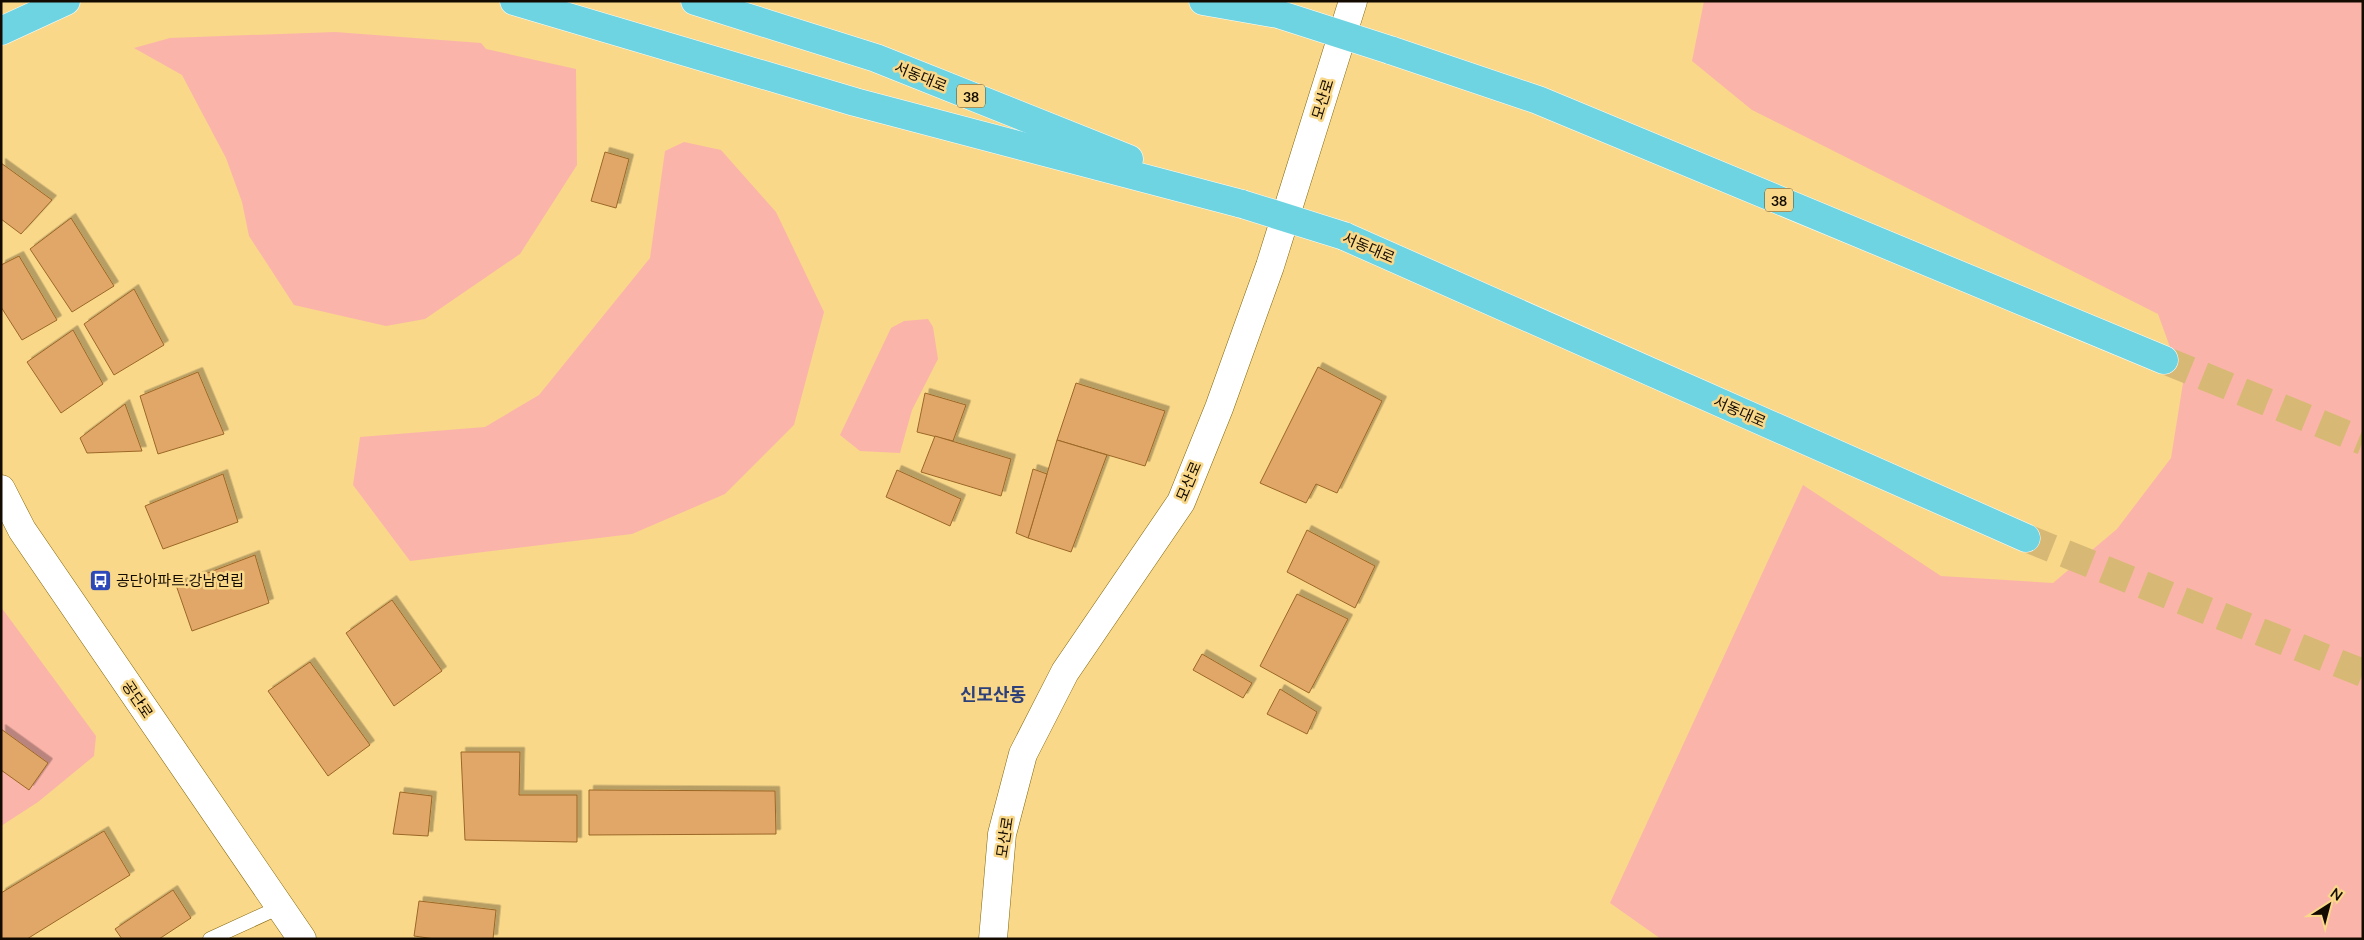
<svg xmlns="http://www.w3.org/2000/svg" width="2364" height="940" font-family="Lato,'Noto Sans KR',sans-serif">
	<style>
		.green { fill: #fbb4aa }
		.building { fill: #e0a768; stroke: #9c6726; filter: url(#shadow) }
		.lines { fill: none; stroke-linecap: round; stroke-linejoin: round }
		.trunk-tunnel { stroke: #d7b975; stroke-width: 28; stroke-dasharray: 28 14; stroke-linecap: butt }
		.service-casing { stroke: #816406; stroke-width: 15 }
		.tertiary-casing { stroke: #816406; stroke-width: 29 }
		.secondary-casing { stroke: #816406; stroke-width: 29 }
		.trunk-casing { stroke: #fff; stroke-width: 29 }
		.service { stroke: #fff; stroke-width: 14 }
		.tertiary { stroke: #fff; stroke-width: 28 }
		.secondary { stroke: #fff; stroke-width: 28 }
		.trunk { stroke: #6fd4e2; stroke-width: 28 }
		.trunk-bridge-casing { stroke: #fff; stroke-width: 29; stroke-linecap: butt }
		.trunk-bridge { stroke: #6fd4e2; stroke-width: 28 }
		.labels { text-anchor: middle; dominant-baseline: central; stroke-width: 5; stroke-linejoin: round; paint-order: stroke }
		.shield { fill: #f9d88a; stroke: #594829; stroke-width: 1 }
		.shield-label { font-size: 14px; font-weight: bold; fill: #140b00 }
		.street-label { font-size: 15px; fill: #140b00; stroke: #f9d88a }
		.poi-label { font-size: 15px; fill: #140b00; stroke: #f9d88a; text-anchor: start }
		.quarter-label { font-size: 18px; font-weight: bold; fill: #2d407a; stroke: #f9d88a }
	</style>
	<defs>
		<filter id="shadow"><feDropShadow dx="4.5" dy="-4.5" stdDeviation="0" flood-color="#0004"/></filter>
	</defs>
	<rect width="100%" height="100%" fill="#f9d88a"/>
	<g class="green">
		<polygon points="1704,1 2363,1 2363,939 1661,939 1610,903 1803,485 1941,576 2053,583 2117,529 2171,458 2183,383 2158,314 1752,110 1692,61"/>
		<polygon points="335,32 481,43 486,49 576,69 577,165 520,254 425,319 386,326 294,305 249,236 242,202 226,158 182,75 134,48 170,38"/>
		<polygon points="684,142 721,150 776,212 824,312 794,425 725,494 632,534 410,561 353,485 360,437 485,427 539,395 650,258 665,151"/>
		<polygon points="928,319 933,327 938,359 912,410 900,453 860,451 840,435 891,328 904,321"/>
		<polygon points="1,607 96,736 94,756 38,802 1,826"/>
	</g>
	<g class="building">
		<polygon points="605,152 629,159 616,208 591,201"/>
		<polygon points="1,163 52,200 21,234 1,219"/>
		<polygon points="71,218 114,286 72,312 30,249"/>
		<polygon points="19,256 57,320 22,340 1,307 1,265"/>
		<polygon points="134,289 164,345 114,375 84,324"/>
		<polygon points="73,330 103,384 61,413 27,362"/>
		<polygon points="1318,367 1382,401 1337,493 1316,484 1306,503 1260,483"/>
		<polygon points="198,372 224,434 158,454 140,396"/>
		<polygon points="1076,383 1165,411 1145,466 1057,440"/>
		<polygon points="925,393 966,405 953,441 917,432"/>
		<polygon points="125,404 142,451 87,453 80,438"/>
		<polygon points="935,436 1011,459 1001,496 921,472"/>
		<polygon points="1057,440 1107,455 1071,552 1028,538"/>
		<polygon points="1033,469 1047,474 1028,538 1016,533"/>
		<polygon points="897,470 961,499 950,526 886,497"/>
		<polygon points="223,474 238,522 163,549 145,506"/>
		<polygon points="1307,530 1375,566 1355,608 1287,572"/>
		<polygon points="255,555 269,603 192,631 176,585"/>
		<polygon points="1297,594 1348,619 1309,693 1260,666"/>
		<polygon points="392,600 442,671 394,706 346,633"/>
		<polygon points="1202,654 1252,683 1243,698 1193,670"/>
		<polygon points="310,662 370,745 328,776 268,691"/>
		<polygon points="1280,689 1317,712 1307,734 1267,714"/>
		<polygon points="1,729 48,763 29,790 1,770"/>
		<polygon points="461,752 520,752 519,795 577,795 577,842 465,840"/>
		<polygon points="589,790 775,791 776,834 589,835"/>
		<polygon points="400,792 432,796 428,836 393,834"/>
		<polygon points="104,831 130,875 27,939 1,939 1,893"/>
		<polygon points="173,890 191,918 159,939 122,939 115,929"/>
		<polygon points="419,901 496,910 493,939 435,939 414,936"/>
	</g>
	<g class="lines">
		<g class="trunk-tunnel">
			<polyline points="2164,360 2363,441"/>
			<polyline points="2026,538 2363,673"/>
		</g>
		<defs>
			<polyline id="service" points="210,939 280,907"/>
			<polyline id="tertiary" points="993,939 1002,834 1023,754 1065,672 1181,502 1219,408 1270,266 1353,1"/>
			<polyline id="secondary" points="1,489 22,530 302,939"/>
			<g id="trunk">
				<polyline points="514,1 855,102 1242,204"/>
				<polyline points="695,1 876,58 1129,159"/>
				<polyline points="1203,1 1278,14"/>
				<polyline points="1,31 66,1"/>
				<polyline points="1390,50 1538,100 2164,360"/>
				<polyline points="1344,236 2026,538"/>
			</g>
		</defs>
		<use href="#service" class="service-casing"/>
		<use href="#tertiary" class="tertiary-casing"/>
		<use href="#secondary" class="secondary-casing"/>
		<use href="#trunk" class="trunk-casing"/>
		<use href="#service" class="service"/>
		<use href="#tertiary" class="tertiary"/>
		<use href="#secondary" class="secondary"/>
		<use href="#trunk" class="trunk"/>
		<defs>
			<g id="trunk-bridge">
				<polyline points="1278,14 1390,50"/>
				<polyline points="1242,204 1344,236"/>
			</g>
		</defs>
		<use href="#trunk-bridge" class="trunk-bridge-casing"/>
		<use href="#trunk-bridge" class="trunk-bridge"/>
	</g>
	<defs>
		<symbol id="bus-square" viewBox="-11 -11 22 22"><rect x="-9" y="-9" width="18" height="18" rx="4" fill="#2d49b9" stroke="#f9d88a"/><path d="M-5-6H5V4H4V6H2V4H-2V6H-4V4H-5ZM-3.5-4V0h7V-4ZM-3.5 1.2v1.5H-2V1.2ZM2 1.2v1.5H3.5V1.2Z" fill="#fff"/></symbol>
	</defs>
	<g fill-rule="evenodd">
		<use href="#bus-square" x="88" y="568" width="25" height="25"/>
	</g>
	<g class="labels">
		<g class="shield">
			<rect x="957" y="84.5" width="28" height="23" rx="4"/>
			<rect x="1765" y="188.5" width="28" height="23" rx="4"/>
		</g>
		<g class="shield-label">
			<text x="971" y="96">38</text>
			<text x="1779" y="200">38</text>
		</g>
		<g class="street-label">
			<text transform="translate(921 76) rotate(22)">서동대로</text>
			<text transform="translate(1322 99) rotate(-73)">모산로</text>
			<text transform="translate(1369 247) rotate(23)">서동대로</text>
			<text transform="translate(1740 411) rotate(24)">서동대로</text>
			<text transform="translate(1188 481) rotate(-67)">모산로</text>
			<text transform="translate(138 699) rotate(56)">공단로</text>
			<text transform="translate(1004 837) rotate(-81)">모산로</text>
		</g>
		<g class="poi-label">
			<text x="116" y="580">공단아파트.강남연립</text>
		</g>
		<g class="quarter-label">
			<text x="993" y="694">신모산동</text>
		</g>
	</g>
	<rect width="2364" height="940" fill="none" stroke="#140b00" stroke-width="5"/>
	<g transform="translate(2329 905) rotate(36)" stroke="#f9d88a" stroke-width="4" paint-order="stroke">
	<path d="M0-4L9 19L0 12L-9 19Z" fill="#140b00"/>
	<text y="-8" font-size="14" font-weight="bold" text-anchor="middle" fill="#140b00">N</text>
	</g>
</svg>
